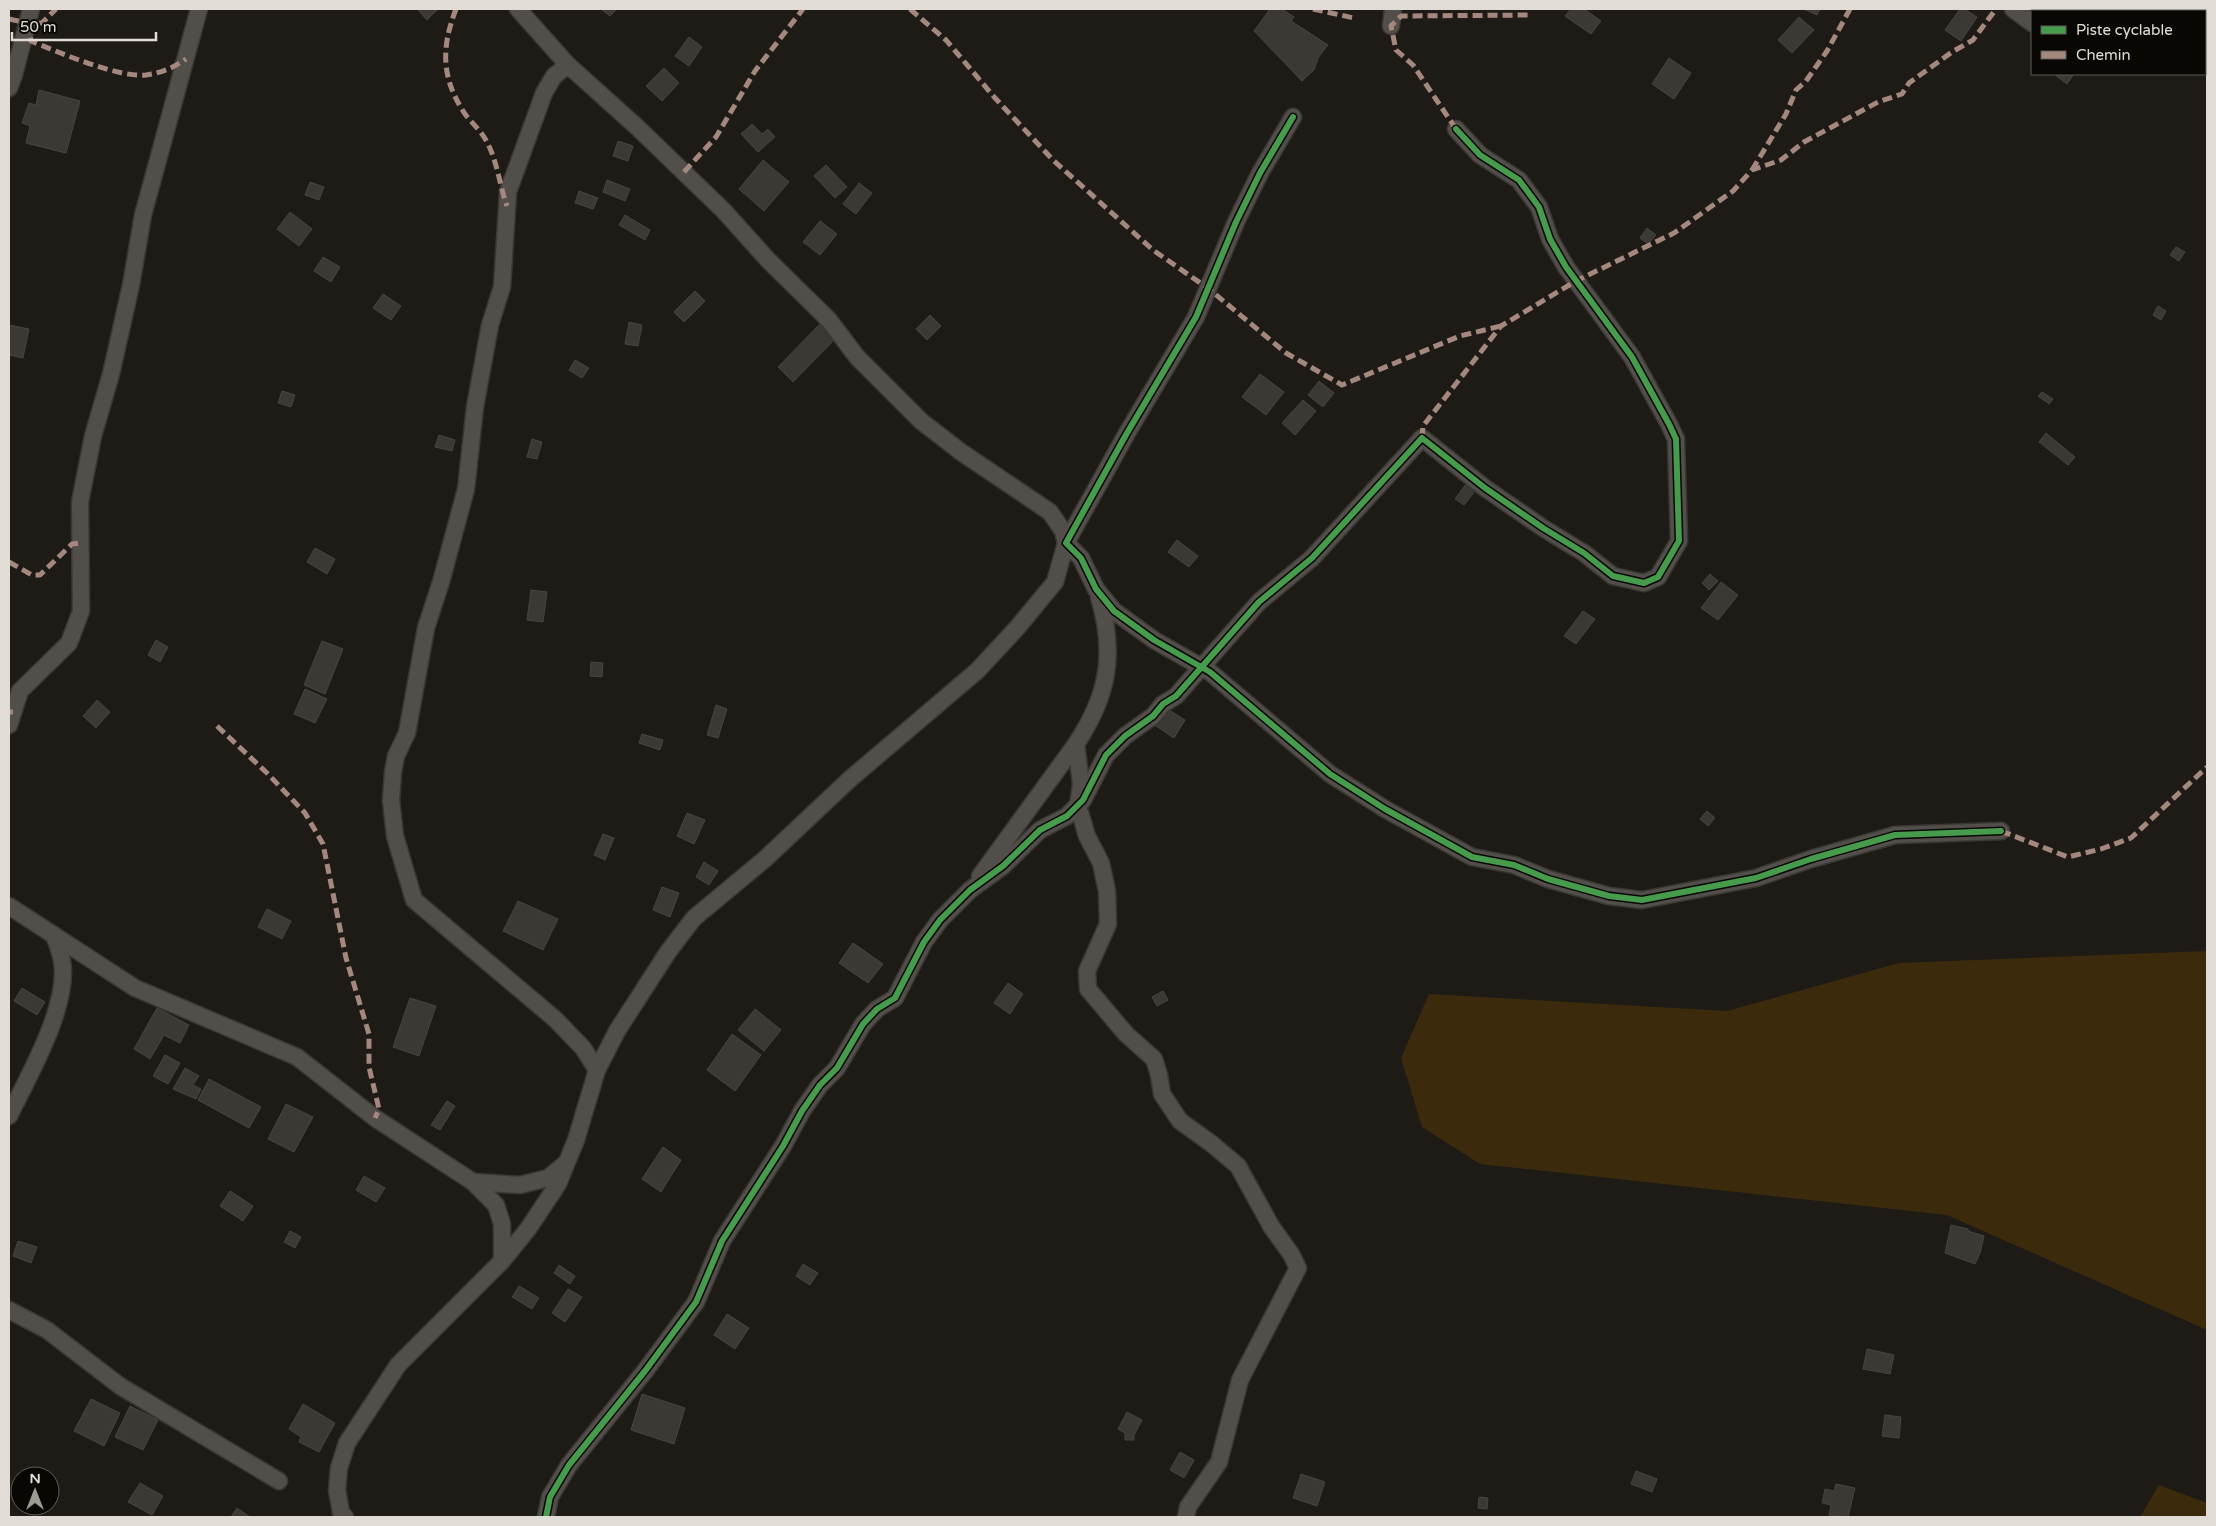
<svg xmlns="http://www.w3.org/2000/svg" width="2216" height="1526" font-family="'Varela Round',sans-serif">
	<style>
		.green { fill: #3b2b0c }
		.building { fill: #3c3935; stroke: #484540 }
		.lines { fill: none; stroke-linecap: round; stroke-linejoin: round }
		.street-casing { stroke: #3b3834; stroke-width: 19 }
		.street { stroke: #524f4b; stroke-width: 16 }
		.quiet { stroke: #a5887d; stroke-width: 5; stroke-dasharray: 10 5; stroke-linecap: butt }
		.cycleway-casing { stroke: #090704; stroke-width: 9 }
		.cycleway { stroke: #469c4c; stroke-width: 6 }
	</style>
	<rect width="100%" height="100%" fill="#1e1b16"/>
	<g class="green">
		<polygon points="2207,951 2207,1330 1947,1215 1480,1164 1422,1127 1401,1058 1429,994 1727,1011 1899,963"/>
		<polygon points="2159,1485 2207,1503 2207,1517 2140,1517"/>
	</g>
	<g class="building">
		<polygon points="417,9 438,9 427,20"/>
		<polygon points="601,9 617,9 610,16"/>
		<polygon points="1270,9 1282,9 1294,17 1291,21 1328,45 1318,58 1314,70 1302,81 1254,31"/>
		<polygon points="1571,9 1584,9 1601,21 1591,34 1565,16"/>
		<polygon points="1804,9 1820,9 1817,15"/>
		<polygon points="1960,9 1964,9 1977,17 1961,41 1945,30"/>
		<polygon points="1799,17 1814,30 1792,53 1778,40"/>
		<polygon points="689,37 702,47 689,66 675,56"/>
		<polygon points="1669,58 1691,73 1674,99 1652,84"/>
		<polygon points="664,68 679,83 662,101 646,86"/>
		<polygon points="2056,74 2074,74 2067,84 2055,75"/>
		<polygon points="39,90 80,101 66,153 26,143 30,126 22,123 29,103 36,105"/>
		<polygon points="752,124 762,134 768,129 775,137 758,152 741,134"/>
		<polygon points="618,141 633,146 628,161 613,156"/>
		<polygon points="763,160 789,182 764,211 739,189"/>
		<polygon points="826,165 847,187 835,198 814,176"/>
		<polygon points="607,180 630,189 625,201 603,192"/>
		<polygon points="310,182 324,187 319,200 305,195"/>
		<polygon points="859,183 872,193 856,214 843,204"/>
		<polygon points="579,191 598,198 593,209 575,203"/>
		<polygon points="290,212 312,229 299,246 277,229"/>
		<polygon points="625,215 650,230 645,240 619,225"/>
		<polygon points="820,221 837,234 820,255 803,242"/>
		<polygon points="1647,228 1656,235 1648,244 1640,238"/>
		<polygon points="2176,247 2185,252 2179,261 2170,255"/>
		<polygon points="323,257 340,267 331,282 314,271"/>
		<polygon points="695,291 705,301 684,322 674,312"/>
		<polygon points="383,294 401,306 391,320 373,308"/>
		<polygon points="2158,306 2166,311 2161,320 2153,315"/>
		<polygon points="930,315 941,326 927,340 916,329"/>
		<polygon points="629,322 642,325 638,346 625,344"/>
		<polygon points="820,324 835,339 793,382 778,367"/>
		<polygon points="9,325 29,329 23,358 9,355"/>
		<polygon points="575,360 589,368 582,378 569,370"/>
		<polygon points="1260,374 1284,392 1266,415 1242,397"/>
		<polygon points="1319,381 1334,393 1323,407 1308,395"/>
		<polygon points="282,391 295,395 291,407 278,403"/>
		<polygon points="2042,392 2053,399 2049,404 2038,396"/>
		<polygon points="1303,400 1316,411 1295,435 1282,423"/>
		<polygon points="2046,433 2075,457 2068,465 2039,442"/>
		<polygon points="439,435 455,440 452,451 435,447"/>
		<polygon points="532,439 542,442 537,459 527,457"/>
		<polygon points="1466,484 1475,491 1464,505 1455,499"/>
		<polygon points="1177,540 1198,556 1189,567 1168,552"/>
		<polygon points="315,548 335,559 327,574 307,562"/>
		<polygon points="1710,574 1718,581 1709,590 1702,583"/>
		<polygon points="1721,582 1738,595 1718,620 1701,608"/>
		<polygon points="531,590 547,592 543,622 527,620"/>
		<polygon points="1583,611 1595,619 1576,644 1564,636"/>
		<polygon points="156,640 168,647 160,662 148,655"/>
		<polygon points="322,641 343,649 325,694 304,685"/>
		<polygon points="591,662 603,663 602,677 590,676"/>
		<polygon points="305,689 327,699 315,723 294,714"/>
		<polygon points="97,700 110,712 96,728 83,716"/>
		<polygon points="716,705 727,709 718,738 707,735"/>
		<polygon points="1164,707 1185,720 1174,738 1153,724"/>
		<polygon points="642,734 663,740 660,750 639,743"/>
		<polygon points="1707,811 1715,818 1708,826 1700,819"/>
		<polygon points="687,813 705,820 694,844 677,836"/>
		<polygon points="603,834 614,838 605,860 594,855"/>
		<polygon points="704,862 718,871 709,885 696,877"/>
		<polygon points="662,887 679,893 670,917 653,910"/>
		<polygon points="518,901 558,919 543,950 503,931"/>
		<polygon points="267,909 291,921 282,939 258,927"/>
		<polygon points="853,943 883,964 868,983 839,963"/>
		<polygon points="1008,983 1023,994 1010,1014 994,1003"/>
		<polygon points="22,988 45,1002 37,1015 14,1001"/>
		<polygon points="1163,991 1168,1000 1157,1006 1152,997"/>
		<polygon points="410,998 436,1006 419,1056 393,1047"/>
		<polygon points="157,1008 189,1025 180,1043 164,1035 150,1059 134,1049"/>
		<polygon points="755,1009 781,1030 764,1051 738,1030"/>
		<polygon points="732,1034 761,1055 735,1091 707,1070"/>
		<polygon points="165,1055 180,1063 168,1084 153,1076"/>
		<polygon points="185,1068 199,1076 193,1085 201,1089 196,1099 173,1089"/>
		<polygon points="209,1079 261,1107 249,1128 198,1100"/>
		<polygon points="447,1101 455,1106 440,1130 431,1125"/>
		<polygon points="286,1104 313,1117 294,1152 268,1139"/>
		<polygon points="663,1147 681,1160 661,1192 642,1179"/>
		<polygon points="364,1176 385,1188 376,1202 356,1190"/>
		<polygon points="230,1191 253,1206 243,1221 220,1206"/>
		<polygon points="1951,1225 1968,1229 1968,1231 1984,1236 1980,1253 1975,1264 1945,1253"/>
		<polygon points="290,1231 301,1237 295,1248 284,1242"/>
		<polygon points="18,1241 37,1247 31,1263 13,1256"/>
		<polygon points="803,1264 818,1273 810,1285 796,1276"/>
		<polygon points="559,1265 575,1276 570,1284 554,1273"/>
		<polygon points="519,1286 539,1298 532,1309 512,1297"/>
		<polygon points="568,1289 582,1297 565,1322 552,1313"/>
		<polygon points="727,1314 749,1328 735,1349 714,1335"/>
		<polygon points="1867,1349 1894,1355 1890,1374 1863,1369"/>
		<polygon points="642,1394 685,1408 674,1444 631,1430"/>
		<polygon points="91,1399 120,1413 104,1446 74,1431"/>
		<polygon points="303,1404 335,1423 319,1452 299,1442 301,1437 289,1429"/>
		<polygon points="130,1406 158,1420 143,1450 115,1437"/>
		<polygon points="1127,1412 1142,1420 1134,1435 1134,1440 1125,1440 1125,1433 1118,1429"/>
		<polygon points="1885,1415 1901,1417 1899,1438 1882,1436"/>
		<polygon points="1180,1452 1194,1460 1184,1478 1170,1470"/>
		<polygon points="1636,1471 1657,1479 1652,1492 1631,1484"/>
		<polygon points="1301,1474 1325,1482 1317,1506 1293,1498"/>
		<polygon points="140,1483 163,1496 152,1515 128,1502"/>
		<polygon points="1836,1484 1855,1488 1848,1517 1829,1515 1831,1505 1822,1503 1825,1489 1834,1491"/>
		<polygon points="1479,1497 1488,1498 1487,1509 1478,1508"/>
		<polygon points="237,1508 250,1517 231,1517"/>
	</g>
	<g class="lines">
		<defs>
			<g id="street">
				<polyline points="2013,9 2032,23"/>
				<polyline points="1391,26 1393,9"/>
				<polyline points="568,65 554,76 544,93 508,192 502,287 490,325 475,407 466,489 441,582 426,628 407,733 396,756 393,772 391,800 395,836 414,900 555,1019 583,1048 597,1070"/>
				<polyline points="9,88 14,75 31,9"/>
				<polyline points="1293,117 1260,173 1236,222 1196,317 1127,433 1066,543 1081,558 1096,589 1114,611 1154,640 1210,672 1330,774 1385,809 1472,857 1514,865 1548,879 1609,896 1642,900 1756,878 1811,859 1895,835 2001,831"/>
				<path d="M1099,597C1116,654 1108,696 1076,744L1081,784L1078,806L1087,836L1101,863L1107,891L1108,924L1087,971L1088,989L1126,1034L1154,1059L1159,1075L1162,1094L1180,1121L1212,1144L1238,1166L1271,1226L1291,1254L1298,1268L1240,1380L1219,1462L1188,1507L1186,1517"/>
				<polyline points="9,725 20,691 69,643 81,611 80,502 93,436 111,374 131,285 143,215 199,9"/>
				<polyline points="980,876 1076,744"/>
				<polyline points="9,906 135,988 297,1057 375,1118 473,1182 496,1205 502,1224 502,1261"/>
				<path d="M9,1116C28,1077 70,1005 62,961C61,953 57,944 54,935"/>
				<polyline points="473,1182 520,1185 548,1178 565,1164"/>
				<polyline points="9,1310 47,1330 120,1386 279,1481"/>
				<polyline points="345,1517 341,1513 337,1490 339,1468 347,1443 398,1365 502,1261 528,1229 558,1184 576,1140 597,1070 617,1031 668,952 694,918 765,859 850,779 977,671 1017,628 1055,582 1066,543 1063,531 1050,512 961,452 921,421 857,357 829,320 768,260 724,211 637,127 568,65 518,9"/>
				<polyline points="546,1517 550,1497 569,1465 645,1371 696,1302 722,1241 783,1146 802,1111 820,1085 837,1068 863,1024 877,1009 895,998 924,942 940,920 970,890 1003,866 1040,830 1067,816 1083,800 1106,755 1125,736 1153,716 1163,704 1176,696 1259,602 1312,558 1422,438 1485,488 1543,528 1584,553 1613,576 1644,583 1658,577 1679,541 1676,439 1669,424 1632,357 1566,267 1550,239 1539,207 1519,180 1480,155 1456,129"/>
			</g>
		</defs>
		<use href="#street" class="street-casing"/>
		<use href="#street" class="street"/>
		<g class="quiet">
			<path d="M456,9C441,48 441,78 465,114C471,122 479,129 484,137C497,157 499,184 507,206"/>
			<polyline points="910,9 946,40 995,98 1053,160 1153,250 1209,289 1286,353 1342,385 1460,336 1501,326"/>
			<polyline points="1313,9 1354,18"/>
			<polyline points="9,19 27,23 42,23 56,9"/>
			<path d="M27,23L31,41C58,52 118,78 146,75C161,73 173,68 186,59"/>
			<polyline points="1456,129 1413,65 1396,50 1391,26 1401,16 1532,15"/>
			<polyline points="1752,170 1786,114 1796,90 1806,81 1827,51 1850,9"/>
			<polyline points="684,172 716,137 755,71 803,9"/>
			<polyline points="1422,438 1423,426 1501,326 1576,281 1674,233 1733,191 1752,170 1781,160 1804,142 1878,102 1902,94 1909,83 1952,52 1973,40 1996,9"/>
			<polyline points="9,562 32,575 40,575 72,544 80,543"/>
			<polyline points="9,712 13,712"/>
			<polyline points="217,726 267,773 305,813 323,844 346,958 369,1034 369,1067 379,1109 375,1118"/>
			<polyline points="2001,831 2068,857 2101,849 2131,838 2207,767"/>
		</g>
		<defs>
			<g id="cycleway">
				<polyline points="1293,117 1260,173 1236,222 1196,317 1127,433 1066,543 1081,558 1096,589 1114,611 1154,640 1210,672 1330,774 1385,809 1472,857 1514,865 1548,879 1609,896 1642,900 1756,878 1811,859 1895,835 2001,831"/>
				<polyline points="546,1517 550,1497 569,1465 645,1371 696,1302 722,1241 783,1146 802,1111 820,1085 837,1068 863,1024 877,1009 895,998 924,942 940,920 970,890 1003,866 1040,830 1067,816 1083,800 1106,755 1125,736 1153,716 1163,704 1176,696 1259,602 1312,558 1422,438 1485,488 1543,528 1584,553 1613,576 1644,583 1658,577 1679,541 1676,439 1669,424 1632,357 1566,267 1550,239 1539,207 1519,180 1480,155 1456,129"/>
			</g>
		</defs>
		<use href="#cycleway" class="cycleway-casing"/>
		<use href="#cycleway" class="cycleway"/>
	</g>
	<rect width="2216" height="1526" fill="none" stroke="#e1ddd6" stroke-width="20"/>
	<rect x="2031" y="10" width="175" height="65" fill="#090704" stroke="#5f5d58"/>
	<rect x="2041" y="26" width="25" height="8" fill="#469c4c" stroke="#5f5d58"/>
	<text x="2076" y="35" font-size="15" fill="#e1ddd6">Piste cyclable</text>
	<rect x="2041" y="51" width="25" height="8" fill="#a5887d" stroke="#5f5d58"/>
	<text x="2076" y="60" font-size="15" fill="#e1ddd6">Chemin</text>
	<g transform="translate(35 1491)"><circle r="24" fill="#090704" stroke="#5f5d58"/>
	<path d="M0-4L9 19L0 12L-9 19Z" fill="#9d9993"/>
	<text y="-8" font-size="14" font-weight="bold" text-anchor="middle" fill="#e1ddd6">N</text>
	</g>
	<path d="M12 32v8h144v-8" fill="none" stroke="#e1ddd6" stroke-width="2.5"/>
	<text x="20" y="32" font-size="15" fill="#e1ddd6" stroke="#090704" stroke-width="4" paint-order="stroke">50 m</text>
</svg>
